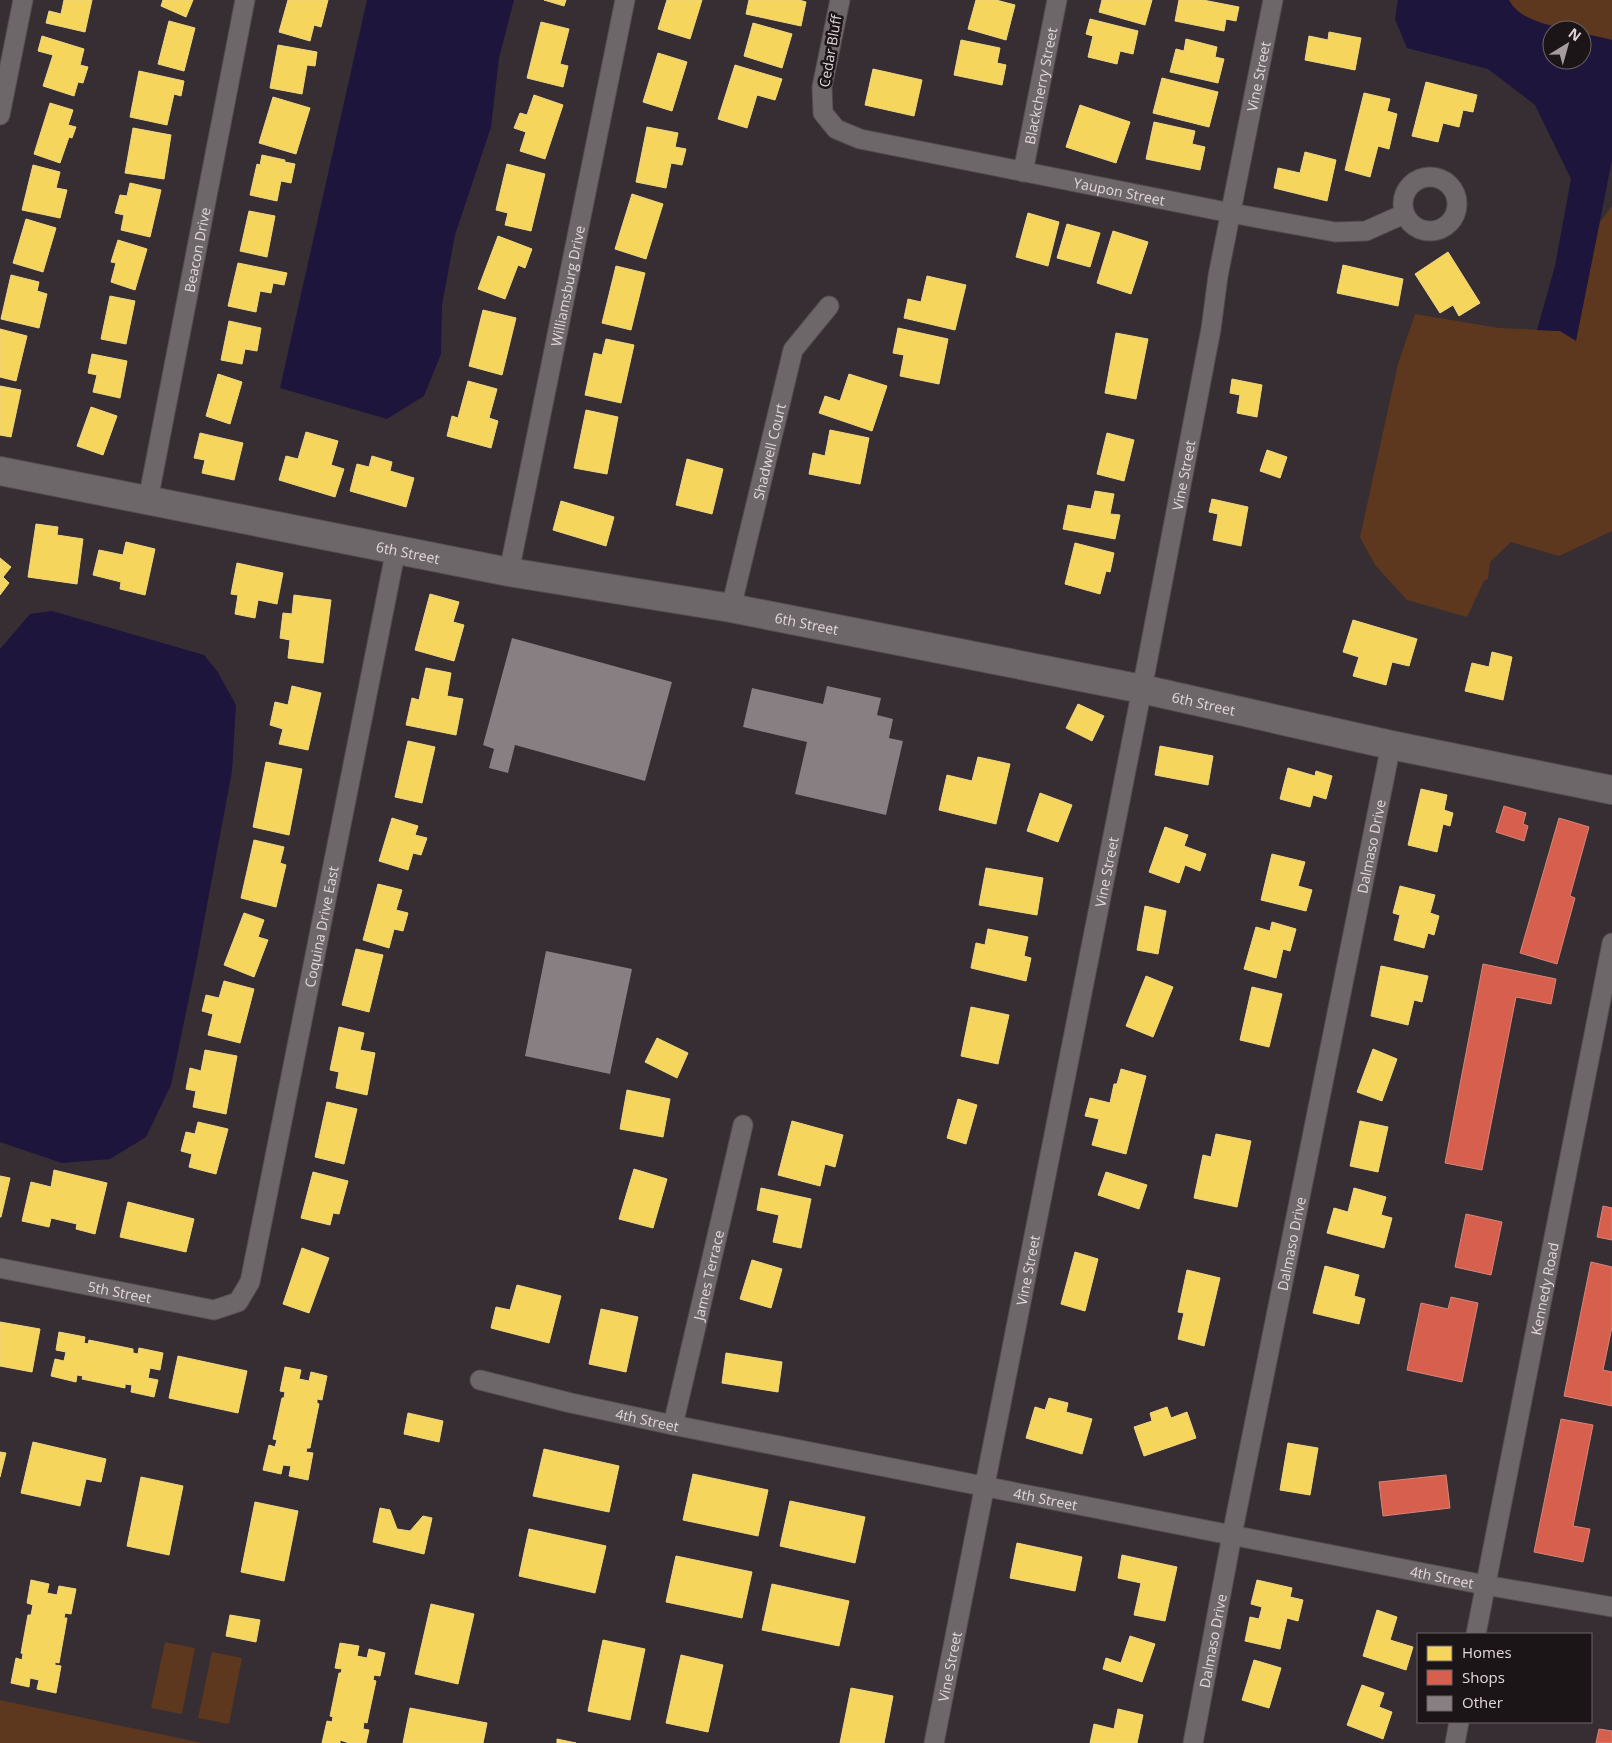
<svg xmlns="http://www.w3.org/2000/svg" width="1612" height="1743" font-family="'Open Sans',sans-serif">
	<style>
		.green { fill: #5d381e }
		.water { fill: #1e153c }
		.homes { fill: #f6d55c; stroke: #f0d682 }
		.shops { fill: #d6604d; stroke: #d98478 }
		.building { fill: #877f81 }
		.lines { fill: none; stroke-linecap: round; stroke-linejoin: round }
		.street-casing { stroke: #544d50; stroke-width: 21 }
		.secondary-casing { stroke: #544d50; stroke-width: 30 }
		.street { stroke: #6e676a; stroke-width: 19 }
		.secondary { stroke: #6e676a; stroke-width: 28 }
		.labels { text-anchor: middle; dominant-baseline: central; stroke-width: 5; stroke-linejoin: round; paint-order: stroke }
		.street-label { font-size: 14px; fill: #e1d7db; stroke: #1c1518 }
	</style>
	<rect width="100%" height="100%" fill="#362e32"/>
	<g class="green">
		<path d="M1509,0H1612V40L1582,33V30C1558,30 1521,23 1509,0Z"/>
		<polygon points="1612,206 1612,531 1559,556 1511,542 1490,562 1488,579 1484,581 1467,617 1407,600 1375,565 1360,537 1398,364 1415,314 1499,328 1560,331 1576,340 1600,222"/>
		<polygon points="165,1642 195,1648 182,1714 151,1708"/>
		<polygon points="212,1652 242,1658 229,1724 198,1718"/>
		<polygon points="0,1700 202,1743 0,1743"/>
	</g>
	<g class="water">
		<polygon points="367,0 514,0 499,58 491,127 455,235 442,305 441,354 424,396 387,419 280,388"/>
		<path d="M1398,0H1509C1520,21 1549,25 1571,30H1552V60H1582V33L1612,40V160L1576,341L1560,331L1537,330L1555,266L1571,179L1535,105L1488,69L1407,48L1395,19Z"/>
		<polygon points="52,611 204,655 217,671 236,705 232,771 196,964 171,1085 146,1137 110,1159 62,1163 0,1142 0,649 30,614"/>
	</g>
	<g class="homes">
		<polygon points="64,0 92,0 85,32 46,23 49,11 61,14"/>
		<polygon points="163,0 193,0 186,17 161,6"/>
		<polygon points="288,0 328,0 321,27 314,25 310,41 279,32"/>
		<polygon points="544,0 566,0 564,6"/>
		<polygon points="667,0 702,0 690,39 658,29"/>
		<polygon points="749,0 799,0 806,2 801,26 746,14"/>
		<polygon points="976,0 996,0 1015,5 1006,40 968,29"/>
		<polygon points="1102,0 1152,0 1145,25 1099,12"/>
		<polygon points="1179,0 1203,0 1239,7 1236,21 1226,19 1224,31 1175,21"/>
		<polygon points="1090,19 1138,31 1133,54 1120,51 1117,64 1088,57 1093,36 1086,34"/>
		<polygon points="169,21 195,28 184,71 158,64"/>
		<polygon points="541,22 569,29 560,64 568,66 563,87 527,78"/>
		<polygon points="753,23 792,34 782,68 744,56"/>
		<polygon points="1329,32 1361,38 1355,70 1305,60 1309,36 1328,40"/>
		<polygon points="42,36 84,49 80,65 88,67 83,83 78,82 74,96 43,86 53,55 38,51"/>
		<polygon points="1186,39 1217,47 1215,57 1224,59 1218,83 1170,72 1176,49 1184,51"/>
		<polygon points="961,40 1000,48 997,63 1006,65 1002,85 954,75"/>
		<polygon points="278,45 317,52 315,66 307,65 302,94 270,88"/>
		<polygon points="658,53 687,62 672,111 643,102"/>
		<polygon points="735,65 782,79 775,100 757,95 747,128 718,119"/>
		<polygon points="873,69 922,80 914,116 865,105"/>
		<polygon points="139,71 184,81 181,96 174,94 167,125 130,117"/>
		<polygon points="1162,78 1218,92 1209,127 1153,113"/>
		<polygon points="1426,82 1477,95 1473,112 1463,110 1459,127 1443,123 1438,142 1412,136"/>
		<polygon points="1364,93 1390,99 1387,111 1397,114 1389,149 1378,146 1370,177 1345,170"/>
		<polygon points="534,95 563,105 545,159 520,151 526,132 514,128 520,113 527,115"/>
		<polygon points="273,97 310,108 296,154 259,143"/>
		<polygon points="50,103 73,110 68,125 76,127 72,138 69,137 60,163 34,154"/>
		<polygon points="1080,105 1130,122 1116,163 1066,147"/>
		<polygon points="1154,122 1195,131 1192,144 1205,147 1200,170 1146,159"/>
		<polygon points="647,127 678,133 675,147 686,149 682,165 671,163 666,188 636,182"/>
		<polygon points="133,128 171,135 164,179 125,173"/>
		<polygon points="1305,152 1336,160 1327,201 1274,188 1278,168 1300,173"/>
		<polygon points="262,155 285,160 277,201 250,195 257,164 260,165"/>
		<polygon points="285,162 295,164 291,183 281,181"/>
		<polygon points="507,164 545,174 531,231 505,225 508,213 496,210"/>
		<polygon points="33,165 60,172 56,188 67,190 60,218 22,210"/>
		<polygon points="130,183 161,190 150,237 121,230 124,215 115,213 120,195 127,196"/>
		<polygon points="632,194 663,204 646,259 615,249"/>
		<polygon points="249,211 275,216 267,257 240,251"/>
		<polygon points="1028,213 1059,222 1048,266 1016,257"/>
		<polygon points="26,219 56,228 43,272 13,263"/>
		<polygon points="1067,224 1100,233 1090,267 1057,258"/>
		<polygon points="1113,231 1148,242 1131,294 1097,283"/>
		<polygon points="498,236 532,249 525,268 518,265 505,299 478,289"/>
		<polygon points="118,240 147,249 135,290 111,282 116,263 111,262"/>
		<polygon points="1448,252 1480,303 1459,316 1453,305 1440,313 1415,274"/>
		<polygon points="238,263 287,273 284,285 273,283 271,293 260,291 256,312 228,306"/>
		<polygon points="1343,265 1403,279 1398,306 1337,293"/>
		<polygon points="616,266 645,273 631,330 602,323"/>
		<polygon points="11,275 39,282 37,291 47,294 39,328 1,319"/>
		<polygon points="927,276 966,285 955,330 904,318 908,299 921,302"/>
		<polygon points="110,296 135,301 126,344 101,339"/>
		<polygon points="483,310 516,318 502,375 469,366"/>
		<polygon points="229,321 261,328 257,351 245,349 242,364 221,360"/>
		<polygon points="898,328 948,339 939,384 900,376 904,355 893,353"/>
		<polygon points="0,329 27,336 16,381 0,377"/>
		<polygon points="1116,333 1148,339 1136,399 1105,393"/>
		<polygon points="606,339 634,345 621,403 585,395 594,353 602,355"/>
		<polygon points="92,354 127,361 120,398 93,392 97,375 88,373"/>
		<polygon points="218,374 242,382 230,424 206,416"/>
		<polygon points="849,374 887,386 872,431 819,413 825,396 840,401"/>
		<polygon points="1232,379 1262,385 1257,417 1237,413 1240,395 1230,393"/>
		<polygon points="468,381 497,389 489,418 498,421 491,448 447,436 452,416 458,418"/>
		<polygon points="0,386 21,390 11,437 0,435"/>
		<polygon points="91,407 117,416 103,455 77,446"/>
		<polygon points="586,410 618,417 607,474 574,468"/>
		<polygon points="830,430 869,438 860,484 809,474 813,453 825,456"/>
		<polygon points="306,432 338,441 331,465 344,469 335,497 279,480 286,456 298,459"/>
		<polygon points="200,433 243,443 234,480 202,473 205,460 194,458"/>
		<polygon points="1107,433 1134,440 1124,481 1097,474"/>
		<polygon points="1267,450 1287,457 1280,478 1260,471"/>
		<polygon points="372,456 392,462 390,471 414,478 406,507 350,491 357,464 369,467"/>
		<polygon points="687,459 723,469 712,514 676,505"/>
		<polygon points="1095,491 1114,494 1110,514 1120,515 1115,539 1063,529 1068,505 1091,509"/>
		<polygon points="1212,499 1248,507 1241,546 1213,540 1218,514 1209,512"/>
		<polygon points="561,501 614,517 606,546 553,530"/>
		<polygon points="36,524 58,527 57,535 83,539 77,584 28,577"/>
		<polygon points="126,542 155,549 145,595 120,589 121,582 93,575 99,550 123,555"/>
		<polygon points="1075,543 1114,553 1110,572 1106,571 1100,594 1065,584"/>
		<polygon points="0,558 11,567 3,577 9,583 0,595"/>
		<polygon points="237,563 283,573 277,604 258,600 255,618 235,614 238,595 231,594"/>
		<polygon points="430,594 459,602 453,622 464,625 454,661 415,650"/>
		<polygon points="294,595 331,600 323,663 288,658 290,640 280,638 283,613 292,614"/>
		<polygon points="1353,620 1417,639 1409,666 1392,662 1386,685 1353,676 1359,657 1343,652"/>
		<polygon points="1492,652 1512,657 1503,700 1465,691 1472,663 1489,667"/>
		<polygon points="426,668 451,673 447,696 463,699 456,735 406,725 412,698 419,700"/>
		<polygon points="292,686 321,693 308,750 279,744 283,729 270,725 275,702 288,705"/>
		<polygon points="1078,704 1104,716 1092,741 1066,728"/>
		<polygon points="408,741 435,747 422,803 395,797"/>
		<polygon points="1160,746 1213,756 1208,785 1155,775"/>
		<polygon points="978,757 1010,764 996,824 939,810 947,775 972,781"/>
		<polygon points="266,762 302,769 289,835 253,827"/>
		<polygon points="1288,768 1315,776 1316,771 1332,776 1326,799 1313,795 1310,807 1280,799"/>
		<polygon points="1421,789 1447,795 1444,810 1453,813 1450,826 1443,824 1437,852 1408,845"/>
		<polygon points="1040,793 1072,805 1058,842 1027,831"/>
		<polygon points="392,818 418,826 415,835 427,838 421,855 413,853 408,870 379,861"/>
		<polygon points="1165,827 1188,835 1184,846 1206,854 1200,871 1185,865 1179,883 1149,872"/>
		<polygon points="254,840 284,847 280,863 286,865 276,907 241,898"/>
		<polygon points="1272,854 1305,862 1298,886 1312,890 1306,911 1261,900"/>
		<polygon points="986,868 1043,878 1037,915 979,905"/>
		<polygon points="378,884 402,890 396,910 408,913 403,931 394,929 389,948 363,940"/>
		<polygon points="1400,886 1435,895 1430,913 1439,916 1434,935 1428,933 1424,948 1394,940 1400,915 1393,913"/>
		<polygon points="1145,906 1166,911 1158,954 1137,950"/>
		<polygon points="244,913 264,920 258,937 268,940 254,977 224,965"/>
		<polygon points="1272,922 1296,929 1290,951 1283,949 1276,978 1244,969 1256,927 1270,931"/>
		<polygon points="988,929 1028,937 1024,956 1031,958 1026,981 971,968 976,943 985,945"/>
		<polygon points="356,949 383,955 369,1012 342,1005"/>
		<polygon points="1381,966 1428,976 1422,1002 1414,1000 1408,1025 1371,1016"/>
		<polygon points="1146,976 1173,987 1153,1037 1126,1026"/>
		<polygon points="224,981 254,989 240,1043 208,1035 213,1014 202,1011 206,995 219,998"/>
		<polygon points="1252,987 1282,994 1269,1047 1240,1040"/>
		<polygon points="971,1007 1009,1015 998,1064 961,1056"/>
		<polygon points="339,1027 364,1033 360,1050 375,1053 367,1095 336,1088 339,1072 330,1070"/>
		<polygon points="657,1038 688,1053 677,1078 645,1062"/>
		<polygon points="1373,1049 1397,1059 1382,1101 1357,1092"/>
		<polygon points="205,1050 237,1056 226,1114 193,1107 196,1091 186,1089 190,1068 201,1071"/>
		<polygon points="1121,1069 1146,1076 1126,1154 1092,1145 1099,1119 1085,1116 1090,1098 1110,1103 1114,1084 1117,1084"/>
		<polygon points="627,1090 670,1099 663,1137 620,1129"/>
		<polygon points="958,1099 977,1105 966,1144 947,1138"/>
		<polygon points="327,1102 357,1109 344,1164 315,1157"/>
		<polygon points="792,1121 843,1135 835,1167 825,1164 820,1186 778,1175"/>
		<polygon points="1360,1121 1388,1127 1378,1172 1350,1166"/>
		<polygon points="198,1122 228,1129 216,1174 189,1167 192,1154 181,1151 186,1132 195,1134"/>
		<polygon points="1216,1134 1251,1141 1237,1207 1194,1198 1203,1155 1211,1157"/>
		<polygon points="634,1169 667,1179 653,1228 619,1219"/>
		<polygon points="54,1170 107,1183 95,1234 76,1229 77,1224 51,1218 49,1227 22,1221 31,1182 51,1187"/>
		<polygon points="313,1172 348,1181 339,1214 333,1213 330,1225 301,1218"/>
		<polygon points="1106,1172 1147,1185 1139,1209 1098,1195"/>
		<polygon points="0,1176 10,1178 1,1217 0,1217"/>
		<polygon points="761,1188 811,1199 801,1248 773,1242 779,1215 757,1210"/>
		<polygon points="1354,1188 1386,1197 1381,1215 1392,1218 1384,1248 1327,1233 1334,1208 1348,1212"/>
		<polygon points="128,1202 194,1219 186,1252 120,1237"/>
		<polygon points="302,1248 329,1258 309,1313 283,1304"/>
		<polygon points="1075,1252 1098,1259 1085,1311 1061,1304"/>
		<polygon points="752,1260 782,1269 771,1308 740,1299"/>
		<polygon points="1325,1266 1359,1275 1354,1296 1365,1299 1359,1324 1313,1313"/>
		<polygon points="1187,1270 1220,1278 1204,1346 1178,1339 1184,1313 1178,1312"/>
		<polygon points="517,1285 561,1296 549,1343 491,1328 496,1307 510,1310"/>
		<polygon points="601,1309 638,1317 626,1372 589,1364"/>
		<polygon points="0,1322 40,1329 32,1372 0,1366"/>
		<polygon points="59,1332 85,1337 84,1343 88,1344 89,1340 133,1349 133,1353 138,1354 139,1348 163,1353 160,1370 150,1368 148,1378 158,1380 154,1397 131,1392 132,1385 125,1384 125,1388 82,1379 83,1376 77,1375 76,1382 51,1376 55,1359 64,1361 66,1352 56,1350"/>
		<polygon points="726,1353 782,1362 778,1392 722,1383"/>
		<polygon points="178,1356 247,1371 238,1413 169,1398"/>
		<polygon points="285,1367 301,1370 299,1379 309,1381 311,1372 327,1376 322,1400 317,1399 317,1403 319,1404 310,1448 307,1448 306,1452 313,1453 308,1480 289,1476 291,1466 283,1465 281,1474 263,1470 269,1445 275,1447 277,1440 273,1439 282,1398 284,1398 285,1392 280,1391"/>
		<polygon points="1049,1398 1068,1403 1066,1412 1092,1419 1082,1454 1026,1438 1035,1407 1045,1410"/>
		<polygon points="1167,1407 1171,1418 1187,1412 1196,1438 1144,1456 1134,1427 1152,1421 1150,1413"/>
		<polygon points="408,1413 443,1421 439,1442 404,1434"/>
		<polygon points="33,1442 106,1459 101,1482 86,1479 80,1506 21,1493"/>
		<polygon points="1288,1443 1318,1448 1310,1495 1280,1490"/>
		<polygon points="544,1449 619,1466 609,1512 533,1496"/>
		<polygon points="0,1452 6,1453 0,1477"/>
		<polygon points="693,1474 768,1490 758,1536 683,1520"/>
		<polygon points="141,1477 183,1486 169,1555 127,1546"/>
		<polygon points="790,1501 865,1517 855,1563 780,1546"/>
		<polygon points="255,1502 298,1511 284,1581 241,1572"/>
		<polygon points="380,1508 390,1510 397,1529 410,1531 423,1516 432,1518 424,1554 373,1542"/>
		<polygon points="529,1529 606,1546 595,1593 519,1576"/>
		<polygon points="1017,1543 1082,1557 1075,1591 1010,1578"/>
		<polygon points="1122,1555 1177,1567 1165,1621 1134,1615 1141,1583 1118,1578"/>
		<polygon points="676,1556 752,1572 742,1618 666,1602"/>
		<polygon points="31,1580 49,1584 47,1593 57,1595 59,1586 76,1589 71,1614 65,1613 64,1618 67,1618 59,1663 55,1662 55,1665 61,1666 56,1693 37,1689 39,1680 30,1678 29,1687 11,1683 16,1658 22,1660 23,1654 21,1653 28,1615 31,1615 33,1605 27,1603"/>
		<polygon points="1257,1580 1292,1588 1290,1597 1303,1600 1298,1621 1287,1618 1280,1649 1245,1641 1250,1617 1259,1619 1262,1607 1251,1604"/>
		<polygon points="772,1584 849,1601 839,1646 762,1630"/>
		<polygon points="431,1604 474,1614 458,1684 415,1674"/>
		<polygon points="1377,1610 1397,1617 1390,1640 1413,1647 1406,1670 1363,1656"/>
		<polygon points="230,1615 260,1620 256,1642 226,1636"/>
		<polygon points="1130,1636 1155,1644 1142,1682 1103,1669 1106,1658 1121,1663"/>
		<polygon points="603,1640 645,1649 630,1720 588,1711"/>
		<polygon points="340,1643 359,1646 357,1656 367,1658 369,1649 385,1653 380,1676 374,1675 373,1680 376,1681 367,1723 364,1722 363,1729 369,1730 366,1743 349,1743 340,1740 340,1743 322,1743 327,1721 332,1722 333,1717 330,1716 339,1673 341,1673 342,1669 335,1668"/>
		<polygon points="681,1655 723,1665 708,1732 666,1723"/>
		<polygon points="1254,1660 1281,1668 1269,1708 1242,1700"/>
		<polygon points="1362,1685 1384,1693 1379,1707 1392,1712 1383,1739 1347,1725"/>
		<polygon points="851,1688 893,1696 884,1743 840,1743"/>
		<polygon points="410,1708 487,1723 483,1743 403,1743"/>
		<polygon points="1118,1709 1143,1715 1137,1743 1090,1743 1094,1724 1114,1729"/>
		<polygon points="557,1739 576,1743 557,1743"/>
	</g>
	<g class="shops">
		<polygon points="1504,806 1526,813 1523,824 1528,826 1524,841 1496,832"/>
		<polygon points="1559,818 1589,827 1570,896 1575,898 1557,964 1520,953"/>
		<polygon points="1483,964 1556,979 1551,1004 1516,997 1482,1170 1445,1163"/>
		<polygon points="1603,1206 1612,1208 1612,1240 1597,1237"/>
		<polygon points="1466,1214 1502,1222 1491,1275 1455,1267"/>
		<polygon points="1591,1262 1612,1267 1612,1327 1603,1370 1612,1372 1612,1406 1564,1396"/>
		<polygon points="1451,1297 1478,1303 1462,1382 1407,1370 1421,1303 1448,1309"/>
		<polygon points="1561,1419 1593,1425 1573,1526 1590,1529 1583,1562 1534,1552"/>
		<polygon points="1446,1475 1450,1508 1383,1516 1379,1482"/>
		<polygon points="1599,1729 1612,1731 1612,1743 1596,1743"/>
	</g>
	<g class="building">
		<polygon points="512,638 672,682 645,781 515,745 508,773 489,768 494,749 483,745"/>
		<polygon points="827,686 881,698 877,715 893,719 889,738 903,741 886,815 795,794 807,742 743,727 752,688 823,704"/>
		<polygon points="546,951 632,969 610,1074 525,1056"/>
	</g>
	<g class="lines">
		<defs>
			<g id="street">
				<path id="s1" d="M840,0L822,87L823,113L836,129L860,139L1231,213L1335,232L1366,231L1404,214"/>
				<polyline points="0,115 23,0"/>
				<path id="s2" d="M1023,172L1057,0"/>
				<circle cx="1430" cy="204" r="27"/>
				<path id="s3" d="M148,500L245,0"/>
				<path id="s4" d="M509,572L625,0"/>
				<path id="s5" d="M731,608L793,350L829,306"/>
				<path id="s6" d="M0,1268L214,1310L238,1302L250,1282L396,549"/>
				<path id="s7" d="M480,1380L571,1403L673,1425L1485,1585L1612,1607"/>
				<path id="s8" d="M673,1425L743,1125"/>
				<path id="s9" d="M1476,1634L1612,943"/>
				<path id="s10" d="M934,1743L1142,689L1211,329L1218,276L1273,0"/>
				<path id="s11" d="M1193,1743L1232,1535L1391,745"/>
				<polyline points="1455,1743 1459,1722"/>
			</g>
			<g id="secondary">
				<path id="s12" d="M0,471L509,572L731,608L1142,689L1391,745L1612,790"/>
			</g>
		</defs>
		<use href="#street" class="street-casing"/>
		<use href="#secondary" class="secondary-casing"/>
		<use href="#street" class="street"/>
		<use href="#secondary" class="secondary"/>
	</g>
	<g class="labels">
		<g class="street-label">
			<text transform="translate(830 51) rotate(-80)">Cedar Bluff</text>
			<text stroke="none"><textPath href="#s10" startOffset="1698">Vine Street</textPath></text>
			<text stroke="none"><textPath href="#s2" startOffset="88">Blackcherry Street</textPath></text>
			<text stroke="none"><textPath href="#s1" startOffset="426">Yaupon Street</textPath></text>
			<text stroke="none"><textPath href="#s3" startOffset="255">Beacon Drive</textPath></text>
			<text stroke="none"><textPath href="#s4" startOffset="292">Williamsburg Drive</textPath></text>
			<text stroke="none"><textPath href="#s5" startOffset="161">Shadwell Court</textPath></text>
			<text stroke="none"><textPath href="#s10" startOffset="1292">Vine Street</textPath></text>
			<text stroke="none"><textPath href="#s12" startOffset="416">6th Street</textPath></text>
			<text stroke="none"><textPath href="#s12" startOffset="821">6th Street</textPath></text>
			<text stroke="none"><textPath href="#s12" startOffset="1226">6th Street</textPath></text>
			<text stroke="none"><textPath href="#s11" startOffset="914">Dalmaso Drive</textPath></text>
			<text stroke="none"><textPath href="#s10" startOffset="888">Vine Street</textPath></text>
			<text stroke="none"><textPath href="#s6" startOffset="629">Coquina Drive East</textPath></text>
			<text stroke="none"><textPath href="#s11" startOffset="509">Dalmaso Drive</textPath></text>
			<text stroke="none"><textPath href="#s10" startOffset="482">Vine Street</textPath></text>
			<text stroke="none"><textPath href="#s8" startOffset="154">James Terrace</textPath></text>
			<text stroke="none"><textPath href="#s9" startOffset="352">Kennedy Road</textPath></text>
			<text stroke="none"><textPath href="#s6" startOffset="122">5th Street</textPath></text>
			<text stroke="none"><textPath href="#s7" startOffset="172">4th Street</textPath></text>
			<text stroke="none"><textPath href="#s7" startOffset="578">4th Street</textPath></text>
			<text stroke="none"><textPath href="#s7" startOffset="982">4th Street</textPath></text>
			<text stroke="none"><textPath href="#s11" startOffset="104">Dalmaso Drive</textPath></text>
			<text stroke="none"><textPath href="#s10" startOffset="78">Vine Street</textPath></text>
		</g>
	</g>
	<rect x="1417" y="1633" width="175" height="90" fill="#1c1518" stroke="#6b6366"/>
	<rect x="1427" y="1646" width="25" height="15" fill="#f6d55c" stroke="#6b6366"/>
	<text x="1462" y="1658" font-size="15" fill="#e1d7db">Homes</text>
	<rect x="1427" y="1670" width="25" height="15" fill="#d6604d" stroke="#6b6366"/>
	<text x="1462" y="1683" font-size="15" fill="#e1d7db">Shops</text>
	<rect x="1427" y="1696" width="25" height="15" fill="#877f81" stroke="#6b6366"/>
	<text x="1462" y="1708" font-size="15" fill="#e1d7db">Other</text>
	<g transform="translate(1567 45) rotate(37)"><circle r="24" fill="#1c1518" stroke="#6b6366"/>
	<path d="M0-4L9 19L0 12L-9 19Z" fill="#a59ca0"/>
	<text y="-8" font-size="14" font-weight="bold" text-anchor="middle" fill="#e1d7db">N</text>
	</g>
</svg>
